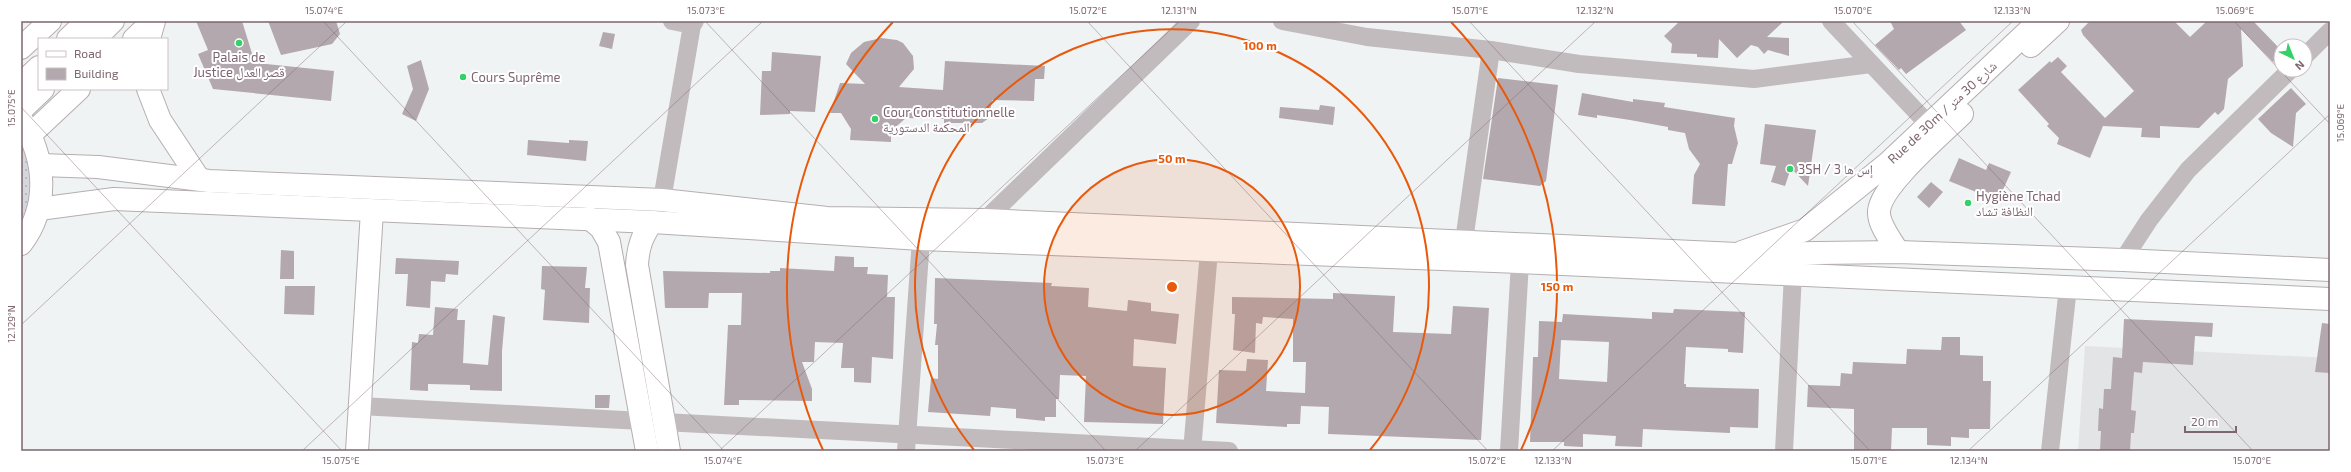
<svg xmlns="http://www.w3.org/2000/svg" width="2351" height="472" font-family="'Exo 2','Noto Naskh Arabic',sans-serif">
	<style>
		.built { fill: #e3e4e5 }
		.grass { fill: url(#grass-dots) }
		.building { fill: #b3a8ad; fill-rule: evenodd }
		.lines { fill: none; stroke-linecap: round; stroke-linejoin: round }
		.secondary-casing { stroke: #b6adb1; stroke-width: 24 }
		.primary-casing { stroke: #b6aeb2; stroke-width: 24 }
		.highway-casing { stroke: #b5aeb1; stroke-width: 24 }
		.street { stroke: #c2bbbe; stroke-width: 18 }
		.secondary { stroke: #fff; stroke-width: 22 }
		.primary { stroke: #fff; stroke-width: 22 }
		.highway { stroke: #fff; stroke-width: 22 }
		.ticks { fill: none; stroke: #7e6570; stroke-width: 1; stroke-opacity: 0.45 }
		.ring { fill: none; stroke: #e8590c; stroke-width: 2 }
		.poi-dot { fill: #34d069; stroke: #fff; stroke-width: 1.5 }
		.labels { text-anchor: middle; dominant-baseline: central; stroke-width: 4; stroke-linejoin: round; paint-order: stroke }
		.poi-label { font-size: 13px; fill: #7e6570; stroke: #fff; text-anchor: start }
		.street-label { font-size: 13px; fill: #7e6570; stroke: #fff }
		.centre { fill: #e8590c; stroke: #fff; stroke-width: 2 }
		.ring-label { font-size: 12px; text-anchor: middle; font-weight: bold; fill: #e8590c; stroke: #fff; stroke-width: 4; stroke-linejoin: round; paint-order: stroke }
		.neatline { fill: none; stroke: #7e6570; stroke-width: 1.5 }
		.ticks-label { font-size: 10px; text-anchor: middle; fill: #7e6570 }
	</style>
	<defs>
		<pattern id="grass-dots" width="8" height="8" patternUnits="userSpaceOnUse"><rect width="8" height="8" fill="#d4d7dc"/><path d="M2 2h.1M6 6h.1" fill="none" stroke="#b1b2b7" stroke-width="1.8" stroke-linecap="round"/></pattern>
	</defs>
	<rect width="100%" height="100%" fill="#f0f3f3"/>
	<polygon class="built" points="2085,346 2330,358 2330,451 2078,451"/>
	<path class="grass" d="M21,141C32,164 35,197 21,220Z"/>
	<g class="building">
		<polygon points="196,21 242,21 254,60 247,62 334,71 331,101 213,89 198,54 208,50"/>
		<polygon points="268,21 336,21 340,34 332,44 281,55"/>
		<polygon points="1680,21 1784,21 1767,37 1789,38 1789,56 1768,50 1764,54 1758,47 1751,45 1737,58 1719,39 1718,58 1697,57 1697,54 1671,53 1672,44 1664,36"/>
		<polygon points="1890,21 1959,21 1966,30 1906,74 1901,68 1899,70 1875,45 1894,29"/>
		<polygon points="2090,21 2174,21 2190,37 2207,21 2253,21 2281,50 2281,55 2273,62 2241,29 2243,66 2228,79 2224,109 2218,115 2215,112 2199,128 2160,126 2160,138 2141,137 2142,128 2103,126 2090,158 2057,144 2059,138 2047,126 2049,124 2018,90 2050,61 2051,63 2058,57 2067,66 2061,72 2105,118 2134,91 2083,35 2081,30"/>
		<polygon points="603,32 615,34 612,49 599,46"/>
		<polygon points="881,38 897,40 903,43 913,56 914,69 899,87 943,90 945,61 1045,66 1044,79 1035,79 1034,101 992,100 989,118 982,123 944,123 944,119 906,118 891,131 891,142 850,140 851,129 841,113 830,113 840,83 865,84 846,64 851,53 864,42"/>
		<polygon points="772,52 821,56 815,112 790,111 790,114 760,115 762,71 771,71"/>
		<polygon points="421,60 429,89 416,121 402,114 413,89 407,66"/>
		<polygon points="1498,78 1558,85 1546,181 1540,186 1483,179"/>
		<polygon points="2291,88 2306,104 2296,113 2293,147 2271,133 2258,119"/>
		<polygon points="1582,93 1633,102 1633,99 1665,103 1664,107 1735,118 1734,126 1738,143 1732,164 1728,164 1725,206 1692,204 1694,175 1700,164 1689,149 1685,133 1668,130 1668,127 1630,120 1597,115 1597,118 1578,115"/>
		<polygon points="1320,105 1335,107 1333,125 1279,118 1280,107 1319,110"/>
		<polygon points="1765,124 1816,130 1808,186 1791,168 1785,186 1771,182 1776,166 1760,164"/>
		<polygon points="528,140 569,143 569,140 588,141 586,161 527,155"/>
		<polygon points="1959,158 1986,170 1989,163 2011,172 1998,201 1949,181"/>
		<polygon points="1931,182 1943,192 1929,208 1917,197"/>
		<polygon points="281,250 294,251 294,279 280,279"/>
		<polygon points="835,256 854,257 854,267 868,267 867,274 888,275 887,297 895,297 893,359 872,357 871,383 854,382 854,368 841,368 843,343 815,342 814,362 802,362 812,389 812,401 739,400 739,405 724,405 728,325 741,325 742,293 709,293 708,308 665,308 663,271 770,273 770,271 780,271 780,268 834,271"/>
		<polygon points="396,258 459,261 458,275 446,274 445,282 431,281 430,308 406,306 408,274 395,274"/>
		<polygon points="542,266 587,267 585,288 590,288 589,323 543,320 545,290 541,289"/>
		<polygon points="935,278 1052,283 1051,286 1089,288 1088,307 1127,311 1128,300 1151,303 1151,311 1179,314 1176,344 1134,339 1133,366 1166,368 1163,424 1084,422 1086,376 1060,375 1059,399 1056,399 1056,417 1045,417 1045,421 1016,418 1016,409 991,407 990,416 928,412 931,378 938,379 938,345 935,345 937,324 934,324"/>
		<polygon points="285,286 315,286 314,315 284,314"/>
		<polygon points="1333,293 1395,296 1393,332 1451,334 1453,306 1489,308 1481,440 1328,434 1329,407 1301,406 1300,424 1287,424 1287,427 1216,423 1219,370 1246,371 1247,359 1268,360 1266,391 1305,393 1306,362 1293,362 1293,319 1263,317 1262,324 1256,323 1255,353 1233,350 1235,314 1232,314 1232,297 1333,299"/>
		<polygon points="435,307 458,309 457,320 465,320 463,363 488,365 493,315 505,317 502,351 502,391 470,390 470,385 428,384 428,391 410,390 412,342 418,343 419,334 433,335"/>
		<path d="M1674,309L1745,312L1743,353L1728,352V349L1686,347L1684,384H1686V387L1759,389L1758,428L1730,427V433L1643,429L1642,447L1615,446L1616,436L1583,434V447L1564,446V442H1530L1533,357H1538L1539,321L1562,322L1563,314L1652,319V312L1673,313ZM1561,340L1609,342L1607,382L1559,379Z"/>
		<polygon points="2124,319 2213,323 2212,337 2195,336 2193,365 2143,362 2142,373 2134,372 2131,410 2136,411 2134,433 2131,433 2130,451 2100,451 2101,431 2098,431 2099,408 2103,409 2104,389 2111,389 2113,357 2122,358"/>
		<polygon points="2322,323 2330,324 2330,373 2315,372"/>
		<polygon points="1942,337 1960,337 1960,355 1983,356 1983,381 1991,381 1990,429 1969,429 1969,438 1951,437 1951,446 1927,445 1927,428 1892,428 1891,451 1854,451 1854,409 1807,407 1808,385 1840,386 1841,373 1852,374 1853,362 1906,364 1907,349 1941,350"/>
		<polygon points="595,395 610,395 609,408 595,408"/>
	</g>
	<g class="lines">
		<defs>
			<g id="secondary">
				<polyline points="2031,46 2058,21"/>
				<polyline points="589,218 601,228 609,242 647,451"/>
				<path d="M652,222C642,236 638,247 637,265L669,451"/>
				<polyline points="1742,252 1805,230 1888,163 2039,21"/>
				<path d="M1898,252C1892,241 1878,225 1879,211C1881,185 1943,133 1962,114"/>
				<polyline points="357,451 372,211"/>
			</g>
			<g id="primary">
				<polyline points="68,39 87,21"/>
				<polyline points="95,39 113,21"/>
				<polyline points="134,39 153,21"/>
				<polyline points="21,48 50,21"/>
				<polyline points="21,84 39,67"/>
				<polyline points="21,110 43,89"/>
				<polyline points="31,134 79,89"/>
			</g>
			<g id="highway">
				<polyline points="149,39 154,21"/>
				<polyline points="148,89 160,120 199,179"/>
				<path d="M21,119C46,158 50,206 21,244"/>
				<polyline points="41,165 98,167 209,181 662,200 827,218 985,220 1737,254 1898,252 2123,260 2330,270"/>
				<polyline points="39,209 114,199 652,222 921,239 1520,262 2330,299"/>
			</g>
		</defs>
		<use href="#secondary" class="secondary-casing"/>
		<use href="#primary" class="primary-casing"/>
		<use href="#highway" class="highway-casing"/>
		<g class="street">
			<polyline points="672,21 692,25"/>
			<polyline points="1282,21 1367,37 1491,50 1579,64 1754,79 1871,64"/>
			<polyline points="1831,21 1929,125"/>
			<polyline points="2305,56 2330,31"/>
			<polyline points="662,200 692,25 695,21"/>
			<polyline points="985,220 1191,21"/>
			<polyline points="1464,241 1491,50"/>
			<polyline points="2123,260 2149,220 2188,170 2290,70"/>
			<polyline points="360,406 642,421"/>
			<polyline points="663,422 1229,451"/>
			<polyline points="906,451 921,239"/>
			<polyline points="1192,451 1209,251"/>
			<polyline points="1509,451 1520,262"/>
			<polyline points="1784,451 1793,274"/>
			<polyline points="2050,451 2068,287"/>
		</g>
		<use href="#secondary" class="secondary"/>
		<use href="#primary" class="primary"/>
		<use href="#highway" class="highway"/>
	</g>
	<path class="ticks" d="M323,21L724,451M705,21L1106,451M1087,21L1488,451M1469,21L1870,451M1852,21L2253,451M2234,21L2330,124M21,107L342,451M21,325L347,21M302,451L763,21M719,451L1180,21M1135,451L1596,21M1552,451L2013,21M1968,451L2330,114"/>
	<circle cx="1172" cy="287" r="128" fill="#e8590c" fill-opacity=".12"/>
	<g class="ring">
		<circle cx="1172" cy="287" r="128"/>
		<path d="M974 450A257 257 0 1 1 1370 450"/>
		<path d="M823 450A385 385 0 0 1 893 22M1451 22A385 385 0 0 1 1521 450"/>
	</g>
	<g class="poi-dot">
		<circle cx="239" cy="43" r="4"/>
		<circle cx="463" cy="77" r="4"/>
		<circle cx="875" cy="119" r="4"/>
		<circle cx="1790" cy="169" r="4"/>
		<circle cx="1968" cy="203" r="4"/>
	</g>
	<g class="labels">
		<g class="poi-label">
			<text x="239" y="57" text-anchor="middle">Palais de<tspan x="239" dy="15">Justice قصر العدل</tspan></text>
			<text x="471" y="77">Cours Suprême</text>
			<text x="883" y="112">Cour Constitutionnelle<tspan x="883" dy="15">المحكمة الدستورية</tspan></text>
			<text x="1798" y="169">3SH / 3 إس ها</text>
			<text x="1976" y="196">Hygiène Tchad<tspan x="1976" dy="15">النظافة تشاد</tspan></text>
		</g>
		<g class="street-label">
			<text transform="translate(1942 112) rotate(-43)">Rue de 30m / شارع 30 متر</text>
		</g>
	</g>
	<circle cx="1172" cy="287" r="6" class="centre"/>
	<g class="ring-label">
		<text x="1260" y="50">100 m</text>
		<text x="1172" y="163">50 m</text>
		<text x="1557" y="291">150 m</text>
	</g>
	<rect width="2351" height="472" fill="none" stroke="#ffffff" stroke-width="44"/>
	<rect x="38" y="38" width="130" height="52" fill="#ffffff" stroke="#cbc1c6"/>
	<rect x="46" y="51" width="20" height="6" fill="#ffffff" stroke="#cbc1c6"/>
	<text x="74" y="58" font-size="12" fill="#7e6570">Road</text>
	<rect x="46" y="68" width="20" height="12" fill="#b3a8ad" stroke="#cbc1c6"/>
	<text x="74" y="78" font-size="12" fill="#7e6570">Building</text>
	<g transform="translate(2293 58) rotate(137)"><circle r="19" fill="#ffffff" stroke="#cbc1c6"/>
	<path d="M0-3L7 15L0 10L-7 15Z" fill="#34d069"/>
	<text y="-6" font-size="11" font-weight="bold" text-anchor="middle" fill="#7e6570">N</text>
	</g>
	<path d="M2185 426v6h51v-6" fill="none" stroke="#7e6570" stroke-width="2"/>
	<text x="2191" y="426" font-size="12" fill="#7e6570" stroke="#ffffff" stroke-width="3" paint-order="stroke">20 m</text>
	<rect x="22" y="22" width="2307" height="428" class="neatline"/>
	<g class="ticks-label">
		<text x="324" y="14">15.074°E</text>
		<text x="706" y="14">15.073°E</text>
		<text x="1088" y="14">15.072°E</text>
		<text x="1179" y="14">12.131°N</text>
		<text x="1470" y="14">15.071°E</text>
		<text x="1595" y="14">12.132°N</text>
		<text x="1853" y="14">15.070°E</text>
		<text x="2012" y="14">12.133°N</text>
		<text x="2235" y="14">15.069°E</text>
		<text transform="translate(11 108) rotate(-90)" y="4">15.075°E</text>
		<text transform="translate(2340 123) rotate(-90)" y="4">15.069°E</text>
		<text transform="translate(11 324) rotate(-90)" y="4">12.129°N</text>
		<text x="341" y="464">15.075°E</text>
		<text x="723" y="464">15.074°E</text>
		<text x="1105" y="464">15.073°E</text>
		<text x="1487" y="464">15.072°E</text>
		<text x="1553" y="464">12.133°N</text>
		<text x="1869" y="464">15.071°E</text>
		<text x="1969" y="464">12.134°N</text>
		<text x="2252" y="464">15.070°E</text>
	</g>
</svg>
